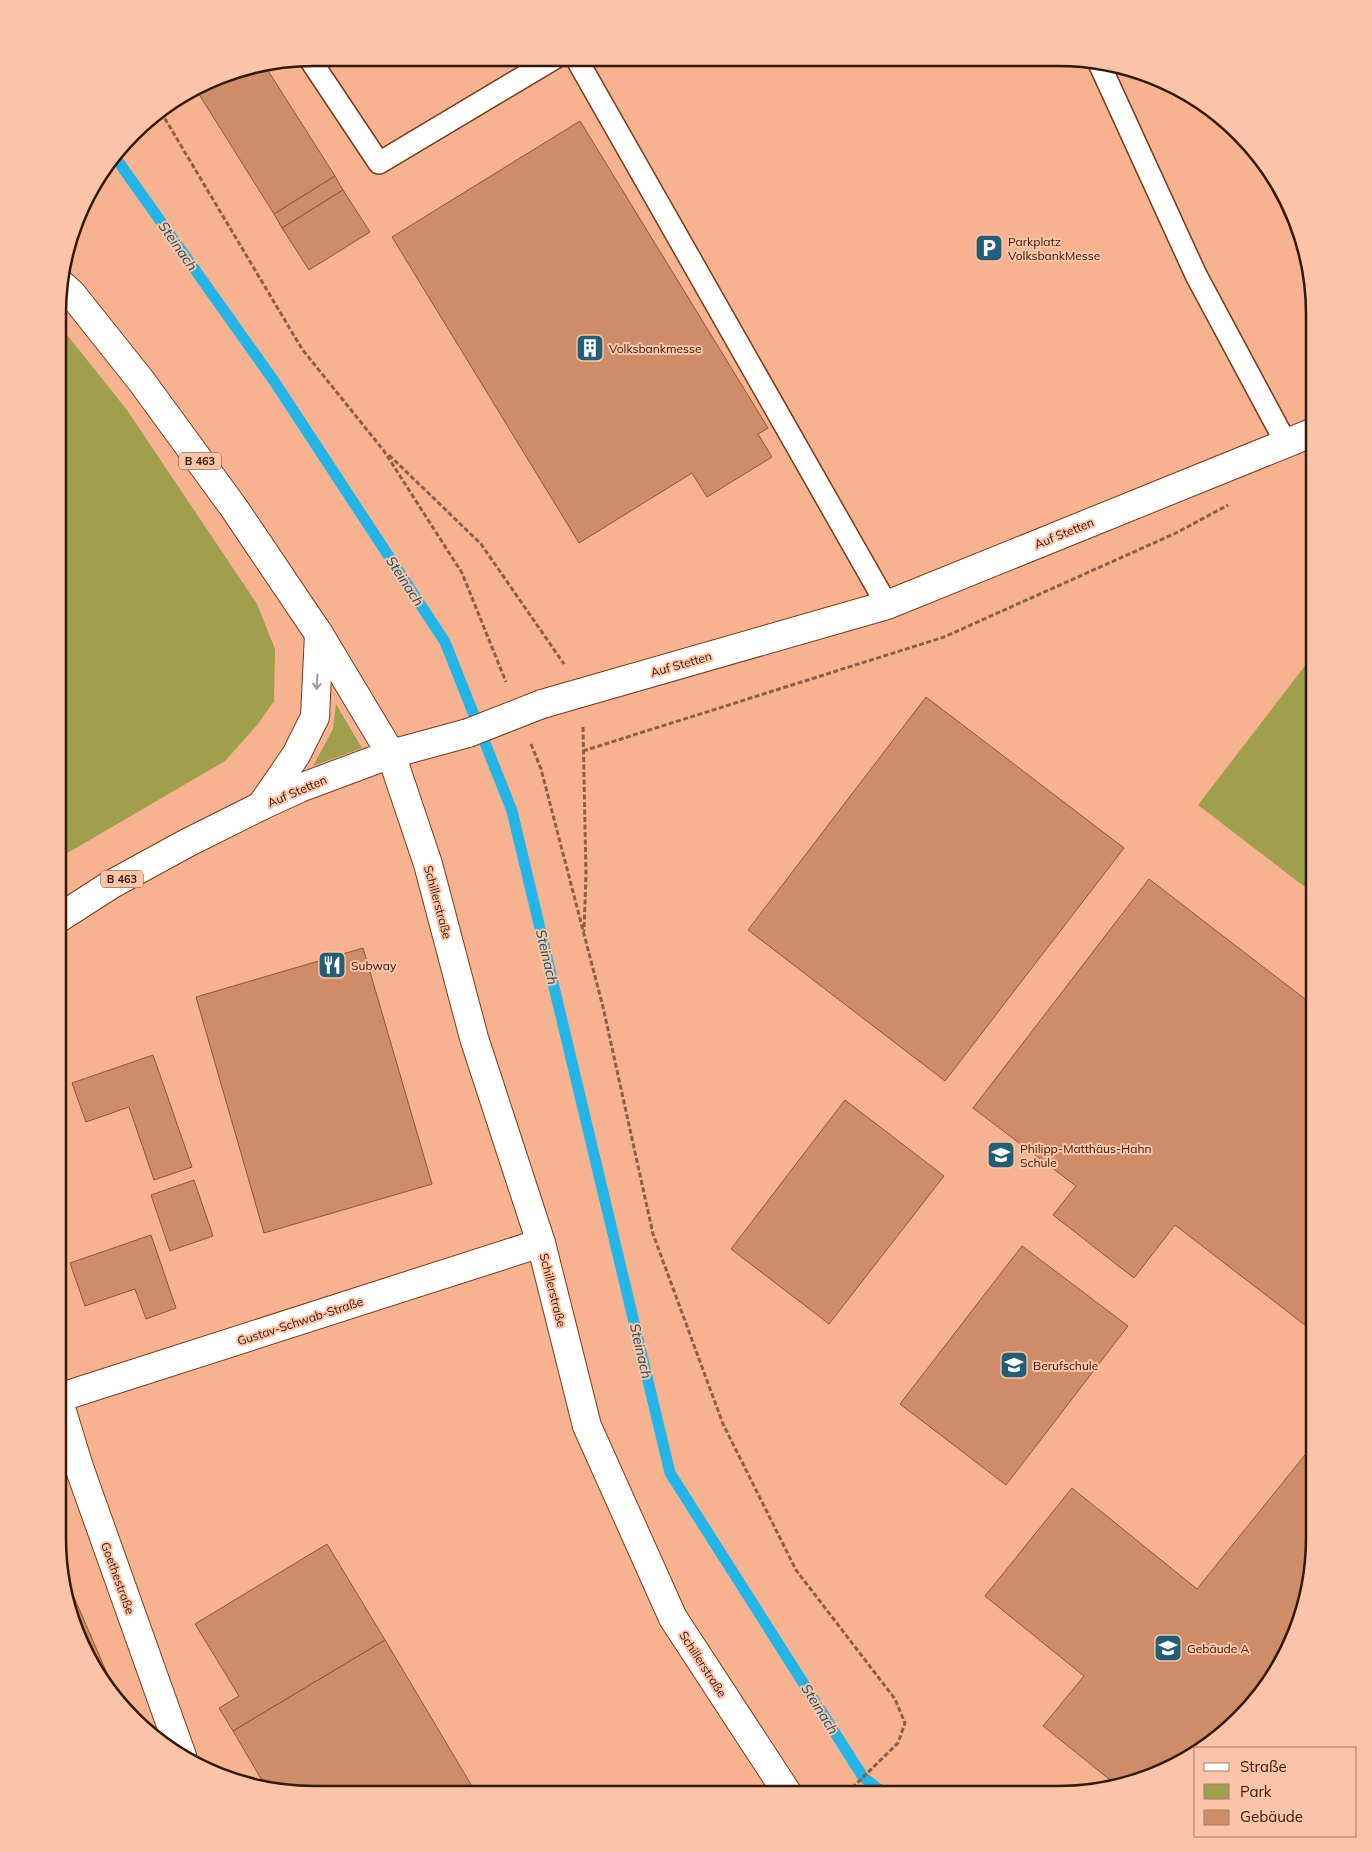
<svg xmlns="http://www.w3.org/2000/svg" width="1372" height="1852" font-family="Mulish,sans-serif">
	<style>
		.green { fill: #a09f4e }
		.lines { fill: none; stroke-linecap: round; stroke-linejoin: round }
		.stream { stroke: #23b5e8; stroke-width: 11 }
		.building { fill: #ce8c69; stroke: #915533 }
		.service-casing { stroke: #763c1a; stroke-width: 24 }
		.minor-casing { stroke: #763c1a; stroke-width: 30 }
		.tertiary-casing { stroke: #763c1a; stroke-width: 30 }
		.primary-casing { stroke: #763c1a; stroke-width: 30 }
		.path { stroke: #8c5f47; stroke-width: 3; stroke-dasharray: 5 2.5; stroke-linecap: butt }
		.service { stroke: #fff; stroke-width: 21 }
		.minor { stroke: #fff; stroke-width: 28 }
		.tertiary { stroke: #fff; stroke-width: 28 }
		.primary { stroke: #fff; stroke-width: 28 }
		.tertiary-bridge-casing { stroke: #763c1a; stroke-width: 30; stroke-linecap: butt }
		.tertiary-bridge { stroke: #fff; stroke-width: 28 }
		.oneway { stroke: #a39891 }
		.labels { text-anchor: middle; dominant-baseline: central; stroke-width: 4; stroke-linejoin: round; paint-order: stroke }
		.shield { fill: #fbc3a7; stroke: #6f4d3a; stroke-width: 1 }
		.shield-label { font-size: 11px; font-weight: bold; fill: #331a0b }
		.poi-label { font-size: 12px; fill: #331a0b; stroke: #fbc3a7; text-anchor: start }
		.street-label { font-size: 12px; fill: #331a0b; stroke: #fbc3a7 }
		.water-label { font-size: 14px; font-style: italic; fill: #06546e; stroke: #fbc3a7 }
		.rim { fill: none; stroke: #331a0b; stroke-width: 2.5 }
	</style>
	<rect width="100%" height="100%" fill="#f7b38f"/>
	<g class="green">
		<polygon points="60,326 127,410 257,604 275,649 274,701 258,724 225,761 59,858"/>
		<polygon points="1314,654 1314,894 1198,805"/>
		<polygon points="336,704 362,748 313,766 333,729"/>
	</g>
	<g class="lines">
		<polyline class="stream" points="115,157 274,381 445,642 512,811 670,1473 863,1777 885,1794"/>
	</g>
	<g class="building">
		<polygon points="265,66 335,176 274,214 197,91 231,71"/>
		<polygon points="580,121 768,428 758,434 772,457 707,497 692,473 579,543 392,237"/>
		<polygon points="335,176 343,190 282,228 274,214"/>
		<polygon points="343,190 370,232 309,270 282,228"/>
		<polygon points="926,697 1124,848 945,1081 748,930"/>
		<polygon points="1149,879 1314,1006 1314,1332 1175,1225 1134,1278 1053,1215 1076,1186 973,1108"/>
		<polygon points="363,948 432,1184 264,1233 196,997"/>
		<polygon points="153,1055 192,1167 154,1180 129,1107 86,1122 72,1083"/>
		<polygon points="845,1100 944,1176 829,1324 731,1249"/>
		<polygon points="194,1180 213,1236 170,1251 151,1195"/>
		<polygon points="151,1235 176,1308 146,1319 135,1289 85,1306 70,1263"/>
		<polygon points="1022,1246 1128,1326 1006,1485 900,1404"/>
		<polygon points="1305,1455 1314,1463 1314,1555 1301,1620 1271,1680 1227,1731 1219,1731 1211,1742 1201,1748 1196,1748 1196,1752 1172,1768 1119,1787 1043,1726 1084,1676 985,1596 1072,1488 1197,1589"/>
		<polygon points="327,1544 385,1640 233,1731 219,1708 239,1696 195,1624"/>
		<polygon points="61,1567 122,1708 84,1652 66,1604"/>
		<polygon points="385,1640 476,1793 281,1792 267,1789 233,1731"/>
	</g>
	<g class="lines">
		<defs>
			<g id="service">
				<polyline points="309,58 379,163 555,58"/>
				<polyline points="576,58 887,605"/>
				<polyline points="1098,61 1196,275 1286,443"/>
			</g>
			<g id="minor">
				<polyline points="391,754 428,864 474,1038 541,1243 587,1426 673,1618 788,1794"/>
				<polyline points="182,1756 79,1467 58,1398 541,1243"/>
			</g>
			<g id="tertiary">
				<polyline points="542,704 887,605 1314,432"/>
				<polyline points="391,754 468,733"/>
			</g>
			<g id="primary">
				<polyline points="261,806 296,755 315,717 319,634"/>
				<polyline points="59,918 112,884 187,843 261,806 300,788 391,754 319,634 234,508 142,382 72,294 60,283"/>
			</g>
		</defs>
		<use href="#service" class="service-casing"/>
		<use href="#minor" class="minor-casing"/>
		<use href="#tertiary" class="tertiary-casing"/>
		<use href="#primary" class="primary-casing"/>
		<g class="path">
			<polyline points="161,112 302,349 384,451 462,573 506,682"/>
			<polyline points="389,455 481,544 564,664"/>
			<polyline points="583,727 586,875 584,931"/>
			<polyline points="531,744 541,769 603,1007 653,1234 723,1424 796,1570 895,1699 905,1723 898,1743 846,1794"/>
			<polyline points="583,751 944,637 1176,533 1228,505"/>
		</g>
		<use href="#service" class="service"/>
		<use href="#minor" class="minor"/>
		<use href="#tertiary" class="tertiary"/>
		<use href="#primary" class="primary"/>
		<defs>
			<polyline id="tertiary-bridge" points="468,733 542,704"/>
		</defs>
		<use href="#tertiary-bridge" class="tertiary-bridge-casing"/>
		<use href="#tertiary-bridge" class="tertiary-bridge"/>
	</g>
	<defs><path id="oneway-shaft" d="M-6 0H5M1.5-3L5.5 0L1.5 3" fill="none" stroke-width="1.6" stroke-linecap="round" stroke-linejoin="round" transform="scale(1.25)"/></defs>
	<use class="oneway" href="#oneway-shaft" transform="translate(317 682) rotate(93)"/>
	<defs>
		<symbol id="parking-square" viewBox="-11 -11 22 22"><rect x="-9" y="-9" width="18" height="18" rx="4" fill="#225e76" stroke="#fbc3a7"/><path d="M-3.5-5.5H1a3.5 3.5 0 0 1 0 7H-1V5.5H-3.5ZM-1-3.4V-.6H.8a1.4 1.4 0 0 0 0-2.8Z" fill="#fff"/></symbol>
		<symbol id="building-square" viewBox="-11 -11 22 22"><rect x="-9" y="-9" width="18" height="18" rx="4" fill="#225e76" stroke="#fbc3a7"/><path d="M-4-6H4V6H1V3H-1V6H-4ZM-2.5-4.3h1.7v1.8h-1.7ZM.8-4.3h1.7v1.8H.8ZM-2.5-1h1.7V.8h-1.7ZM.8-1h1.7V.8H.8Z" fill="#fff"/></symbol>
		<symbol id="restaurant-square" viewBox="-11 -11 22 22"><rect x="-9" y="-9" width="18" height="18" rx="4" fill="#225e76" stroke="#fbc3a7"/><path d="M-5-6h1v4h1v-4h1v4h1v-4h1v5L-1.5 .5V6h-2V.5L-5-1ZM5-6V6H3V1.5H1.5Q1.5-4 5-6Z" fill="#fff"/></symbol>
		<symbol id="school-square" viewBox="-11 -11 22 22"><rect x="-9" y="-9" width="18" height="18" rx="4" fill="#225e76" stroke="#fbc3a7"/><path d="M0-5L7-2L0 1L-7-2ZM-4 1L0 2.5L4 1V4Q0 6-4 4Z" fill="#fff"/></symbol>
	</defs>
	<g fill-rule="evenodd">
		<use href="#parking-square" x="973" y="232" width="32" height="32"/>
		<use href="#building-square" x="574" y="332" width="32" height="32"/>
		<use href="#restaurant-square" x="316" y="949" width="32" height="32"/>
		<use href="#school-square" x="985" y="1139" width="32" height="32"/>
		<use href="#school-square" x="998" y="1349" width="32" height="32"/>
		<use href="#school-square" x="1152" y="1632" width="32" height="32"/>
	</g>
	<g class="labels">
		<g class="shield">
			<rect x="179" y="452.5" width="42" height="17" rx="4"/>
			<rect x="101" y="870.5" width="42" height="17" rx="4"/>
		</g>
		<g class="shield-label">
			<text x="200" y="461">B 463</text>
			<text x="122" y="879">B 463</text>
		</g>
		<g class="poi-label">
			<text x="1008" y="241">Parkplatz<tspan x="1008" dy="14">VolksbankMesse</tspan></text>
			<text x="609" y="348">Volksbankmesse</text>
			<text x="351" y="965">Subway</text>
			<text x="1020" y="1148">Philipp-Matthäus-Hahn<tspan x="1020" dy="14">Schule</tspan></text>
			<text x="1033" y="1365">Berufschule</text>
			<text x="1187" y="1648">Gebäude A</text>
		</g>
		<g class="street-label">
			<text transform="translate(1064 533) rotate(-22)">Auf Stetten</text>
			<text transform="translate(681 664) rotate(-16)">Auf Stetten</text>
			<text transform="translate(297 791) rotate(-23)">Auf Stetten</text>
			<text transform="translate(438 902) rotate(75)">Schillerstraße</text>
			<text transform="translate(553 1290) rotate(76)">Schillerstraße</text>
			<text transform="translate(300 1321) rotate(-18)">Gustav-Schwab-Straße</text>
			<text transform="translate(118 1578) rotate(70)">Goethestraße</text>
			<text transform="translate(703 1664) rotate(57)">Schillerstraße</text>
		</g>
		<g class="water-label">
			<text transform="translate(178 246) rotate(55)">Steinach</text>
			<text transform="translate(405 581) rotate(57)">Steinach</text>
			<text transform="translate(547 957) rotate(77)">Steinach</text>
			<text transform="translate(641 1351) rotate(77)">Steinach</text>
			<text transform="translate(820 1709) rotate(58)">Steinach</text>
		</g>
	</g>
	<path d="M0 0H1372V1852H0ZM314 66H1058A248 248 0 0 1 1306 314V1538A248 248 0 0 1 1058 1786H314A248 248 0 0 1 66 1538V314A248 248 0 0 1 314 66Z" fill="#fbc3a7" fill-rule="evenodd"/>
	<path class="rim" d="M314 66H1058A248 248 0 0 1 1306 314V1538A248 248 0 0 1 1058 1786H314A248 248 0 0 1 66 1538V314A248 248 0 0 1 314 66Z"/>
	<rect x="1194" y="1747" width="162" height="90" fill="#fbc3a7" stroke="#ab7f69"/>
	<rect x="1204" y="1763" width="25" height="8" fill="#ffffff" stroke="#ab7f69"/>
	<text x="1240" y="1772" font-size="15" fill="#331a0b">Straße</text>
	<rect x="1204" y="1784" width="25" height="15" fill="#a09f4e" stroke="#ab7f69"/>
	<text x="1240" y="1797" font-size="15" fill="#331a0b">Park</text>
	<rect x="1204" y="1810" width="25" height="15" fill="#ce8c69" stroke="#ab7f69"/>
	<text x="1240" y="1822" font-size="15" fill="#331a0b">Gebäude</text>
</svg>
